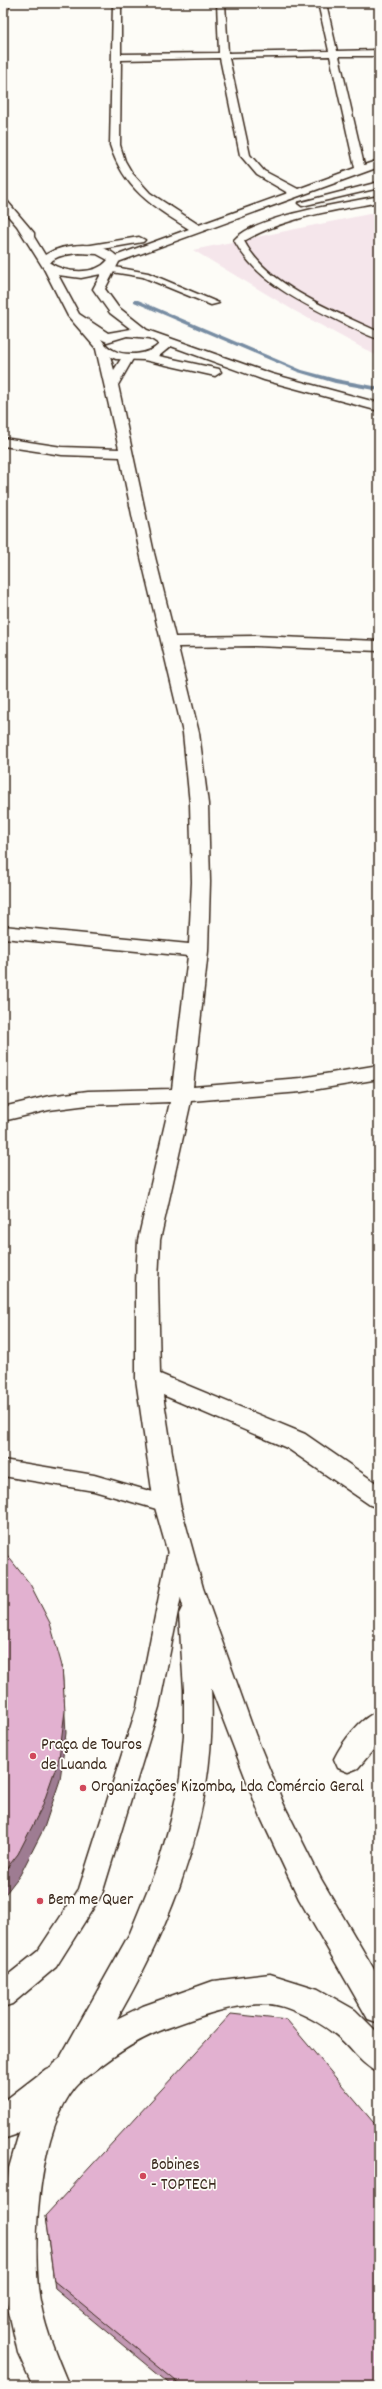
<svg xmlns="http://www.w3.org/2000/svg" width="382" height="2389" font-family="Dekko,sans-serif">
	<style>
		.built { fill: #f5e6eb }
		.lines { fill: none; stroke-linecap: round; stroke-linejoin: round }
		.stream { fill: #788da3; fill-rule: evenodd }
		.lane-casing { stroke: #3b2a1e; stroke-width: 3 }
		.street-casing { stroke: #3b2a1e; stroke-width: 3 }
		.secondary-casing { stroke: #3b2a1e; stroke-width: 3 }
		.primary-casing { stroke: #3b2a1e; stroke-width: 3 }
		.lane { fill: #fdfcf7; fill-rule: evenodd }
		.street { fill: #fdfcf7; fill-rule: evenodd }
		.secondary { fill: #fdfcf7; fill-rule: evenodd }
		.primary { fill: #fdfcf7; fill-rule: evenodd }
		.wall { fill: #c298b3; stroke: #3b2a1e }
		.shaded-wall { fill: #9e7c92; stroke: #3b2a1e }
		.building { fill: #e2b1d0; stroke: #3b2a1e }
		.poi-dot { fill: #d1495b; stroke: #fdfcf7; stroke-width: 1.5 }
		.labels { text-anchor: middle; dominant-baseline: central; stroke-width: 3.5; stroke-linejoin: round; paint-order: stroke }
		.near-poi-label { font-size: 17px; fill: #3b2a1e; stroke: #fdfcf7; text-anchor: start }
	</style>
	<rect width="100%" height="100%" fill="#fdfcf7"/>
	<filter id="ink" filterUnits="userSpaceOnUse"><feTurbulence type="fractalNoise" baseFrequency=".025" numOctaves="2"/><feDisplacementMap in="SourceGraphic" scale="8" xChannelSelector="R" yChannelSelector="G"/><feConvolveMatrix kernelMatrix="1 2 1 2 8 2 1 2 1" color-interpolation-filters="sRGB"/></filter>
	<g filter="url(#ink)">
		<polygon class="built" points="379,212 379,357 293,310 193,250"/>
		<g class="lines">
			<polygon class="stream" points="134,300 138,300 302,370 336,379 379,387 379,391 335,383 298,372 134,302"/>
			<defs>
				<g id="lane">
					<polygon points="379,182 379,188 302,206 298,203"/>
					<path d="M379,196V202C333,211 285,217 244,241C267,286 335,311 379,332V339C367,336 356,329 345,324C304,304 256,282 234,240C256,215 346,203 379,196Z"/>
					<polygon points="109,266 148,273 219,303 211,305 143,277 106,271 104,269"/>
					<polygon points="3,1460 94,1475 174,1498 177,1504 174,1510 167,1512 94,1491 3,1476"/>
					<polygon points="179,1542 187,1545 190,1551 159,1707 102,1894 56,1967 12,2004 3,2007 3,1979 38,1951 79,1889 137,1707 168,1551 171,1545"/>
				</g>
				<g id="street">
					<polygon points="3,3 9,3 7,12 3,15"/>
					<path d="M113,3H121V54L219,53L217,3H225L228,53L329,51L318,3H326L337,51L379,50V56H339L364,165L379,160V167L118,262H110V258L189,229C152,206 124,189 110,145ZM330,56L355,168L298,189L264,171L250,155L229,58ZM220,58L240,155L257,175L288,193L199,225L150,193L132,173L125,161L120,145L121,60Z"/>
					<polygon points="139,237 145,240 143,242 85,252 79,249 85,246"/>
					<path d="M102,345L108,349L114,370L124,354H132L134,357L118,385L154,553L175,637L255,636L379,641V651L255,646L178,647L199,733L208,804L210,882L208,951L193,1087L301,1078L379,1065V1079L301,1092L191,1101L160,1240L158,1281L160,1374L305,1434L379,1485V1508L370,1505L287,1448L163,1395L180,1504L203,1588L255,1734L284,1805L321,1879L379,1978V2023L368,2019L299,1899L261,1818L211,1688C219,1826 160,1953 88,2067L77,2072L66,2067L61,2056L130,1933L159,1862L171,1820L180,1778L184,1735V1690L179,1614L183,1606L154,1504L136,1379V1281L138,1240L170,1102L88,1105L49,1110L3,1121V1107L49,1096L88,1091L172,1089L188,956L3,938V926L189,944L192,882L190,804L183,733L140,553L120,457L62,455L3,446V438L62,447L119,449L96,349Z"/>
					<path d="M379,1711V1743L358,1768L348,1772L338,1768L334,1759C342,1742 361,1717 379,1711Z"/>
				</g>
				<g id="secondary">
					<path d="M3,200L7,201L34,233V237L45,255C64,243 105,239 120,260L105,289L118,307L147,330L272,374L379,403V411L264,380L171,346L159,356L219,369L221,372L215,376L144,360L116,359L99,352L68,316L44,269L17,226L3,210ZM79,253L97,254L108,260C95,276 65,273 50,263C55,255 70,254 79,253ZM101,274L93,289L110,313L131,329L108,333L79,314L58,275L81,278ZM127,336L150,338L159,344C150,355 125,357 113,350C108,348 104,343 101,339L107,342Z"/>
					<polygon points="57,2064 68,2069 73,2080 68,2091 15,2135 3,2139 3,2102 46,2069"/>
				</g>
				<path id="primary" d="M270,1974L318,1989L355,2010L379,2034V2073C359,2064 350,2044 332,2032C318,2021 287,2005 269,2004C236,2003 203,2015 173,2026C143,2036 118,2052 93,2072C87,2076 80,2081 75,2087C39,2132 33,2232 38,2288C42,2322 56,2355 69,2386H33L18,2353L4,2289V2231L9,2168L23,2119L53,2064L98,2028L143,2006L213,1981Z"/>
			</defs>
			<use href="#lane" class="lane-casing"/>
			<use href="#street" class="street-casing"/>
			<use href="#secondary" class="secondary-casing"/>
			<use href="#primary" class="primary-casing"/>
			<use href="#lane" class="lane"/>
			<use href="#street" class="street"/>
			<use href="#secondary" class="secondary"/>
			<use href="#primary" class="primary"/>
		</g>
		<polygon class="wall" points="45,2216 379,2386 172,2386 55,2289"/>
		<polygon class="shaded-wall" points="62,1666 66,1733 60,1780 44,1828 20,1875 3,1897 3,1873"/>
		<g class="building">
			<polygon points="3,1550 30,1584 50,1623 62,1666 65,1711 59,1758 42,1807 18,1854 3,1873"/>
			<polygon points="231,2014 287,2020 379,2129 379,2386 182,2386 54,2281 45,2216"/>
		</g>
	</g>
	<g class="poi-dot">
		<circle cx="33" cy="1756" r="4"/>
		<circle cx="83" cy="1788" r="4"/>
		<circle cx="40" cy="1901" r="4"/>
		<circle cx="143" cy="2176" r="4"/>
	</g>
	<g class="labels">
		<g class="near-poi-label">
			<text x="41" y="1746">Praça de Touros<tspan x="41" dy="20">de Luanda</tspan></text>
			<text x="91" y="1788">Organizações Kizomba, Lda Comércio Geral</text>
			<text x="48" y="1901">Bem me Quer</text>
			<text x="151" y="2166">Bobines<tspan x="151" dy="20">- TOPTECH</tspan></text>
		</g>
	</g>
	<rect width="382" height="2389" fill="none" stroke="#fdfcf7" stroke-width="16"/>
	<rect x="8" y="8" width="366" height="2373" fill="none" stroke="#3b2a1e" stroke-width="1.5" filter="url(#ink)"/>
</svg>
